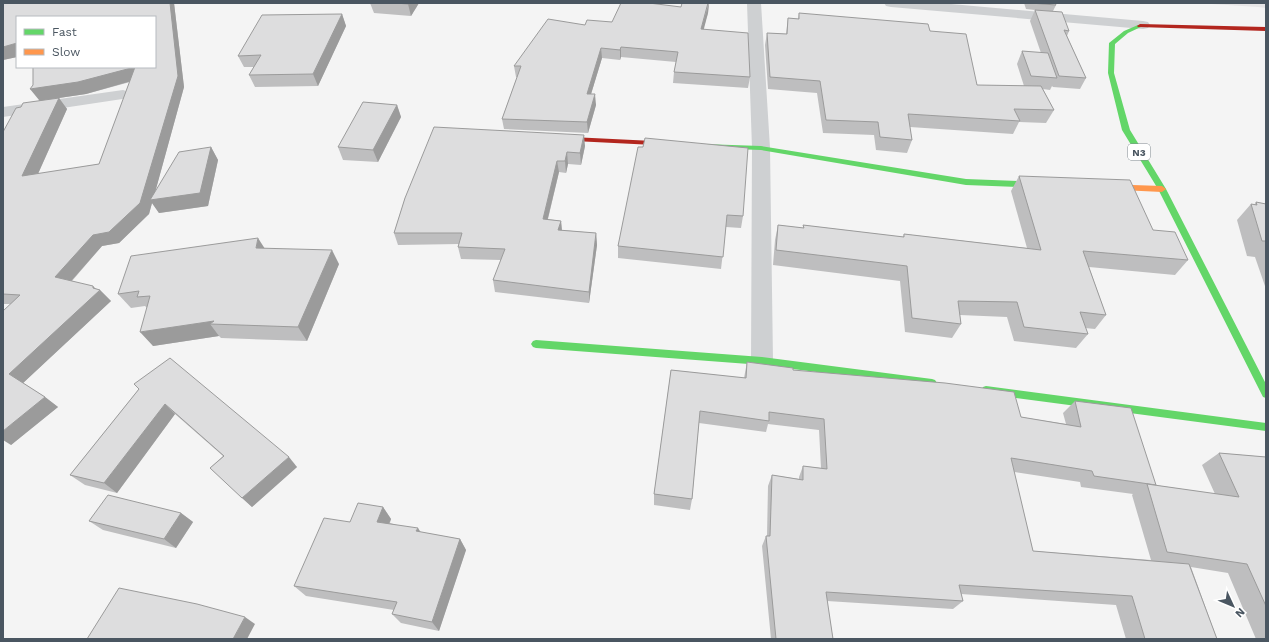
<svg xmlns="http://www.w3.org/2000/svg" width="1269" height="642" font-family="'Work Sans',sans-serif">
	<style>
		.education { fill: #e6e5e6 }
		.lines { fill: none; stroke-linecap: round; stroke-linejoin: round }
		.street { fill: #ced0d2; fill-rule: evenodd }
		.fast { fill: #63d668; fill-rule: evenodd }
		.slow { fill: #ff974d; fill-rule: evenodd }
		.jam { fill: #b3261e; fill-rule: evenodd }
		.wall { fill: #bebebf; fill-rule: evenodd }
		.shaded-wall { fill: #9b9b9b }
		.building { fill: #ddddde; stroke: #9b9b9b }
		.labels { text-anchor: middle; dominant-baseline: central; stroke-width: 3; stroke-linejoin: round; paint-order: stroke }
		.shield { fill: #fff; stroke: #808990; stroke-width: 1 }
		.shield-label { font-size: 10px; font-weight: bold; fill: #4a5661 }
	</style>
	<rect width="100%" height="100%" fill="#f4f4f4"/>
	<polygon class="education" points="1196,3 1266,3 1266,8 1258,7"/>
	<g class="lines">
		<g class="street">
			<polygon points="747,3 761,3 770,148 773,361 770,368 762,370 754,368 751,361 752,148"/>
			<polygon points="884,3 940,3 1143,21 1148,22 1150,25 1148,28 1143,29 891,7 886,6"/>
			<polygon points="123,90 129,92 131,95 129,98 3,117 3,107"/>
		</g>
		<g class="fast">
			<polygon points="1138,25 1143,26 1128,33 1115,44 1114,73 1130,130 1166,189 1266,384 1266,398 1263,397 1158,189 1122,130 1108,73 1109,43 1124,31"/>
			<polygon points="703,144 761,146 966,179 1045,182 1049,185 1045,188 966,185 761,150 706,148 703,148"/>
			<polygon points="536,340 762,357 932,379 935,380 937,383 935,386 932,387 762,365 536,348 533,347 531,344 533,341"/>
			<polygon points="986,386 1266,423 1266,431 986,394 983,393 981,390 983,387"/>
		</g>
		<polygon class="slow" points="1103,184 1162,186 1166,189 1162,192 1100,189 1099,187"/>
		<g class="jam">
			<polygon points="1140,24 1266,27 1266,31 1138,27 1137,26"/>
			<polygon points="551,136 674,142 678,144 674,146 554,140 550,138"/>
		</g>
	</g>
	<g class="wall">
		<path d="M3,3H174L184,87L155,192L211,147L218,160L208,206L159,213L152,203L149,214L119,243L102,246L72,281L100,290L111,301L23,383L45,397L58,407L11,445L10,304H3V132L21,107L53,98L155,67L17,17V57L3,60ZM130,82L99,164L38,174L67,109L59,98L86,94Z"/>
		<polygon points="370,3 419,3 411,16 374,13"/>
		<polygon points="709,3 708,13 703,29 750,77 748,88 673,83 674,72 676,62 621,57 620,60 602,58 591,94 596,105 588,133 504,129 502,119 517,77 516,77 514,66 585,25 612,22 681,7"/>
		<polygon points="1024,3 1055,3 1056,5 1053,11 1069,31 1067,36 1086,78 1080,89 1053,87 1052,86 1050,90 1043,89 1054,110 1046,123 1019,122 1013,134 910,127 912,140 907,153 876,150 874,135 823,133 817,93 768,89 765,45 767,33 786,34 788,18 798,19 799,13 930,31 977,85 1024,86 1017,64 1022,51 1041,53 1030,21 1035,10 1026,9"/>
		<polygon points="342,14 346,26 318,86 255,87 249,75 254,67 244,67 238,56"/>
		<polygon points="397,105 401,117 378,162 343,160 338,147"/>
		<polygon points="585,146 581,165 568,164 566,173 559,172 548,219 561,221 562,230 596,233 597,245 589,303 495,292 493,280 501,260 461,259 458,247 459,244 398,245 394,233 405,198"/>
		<polygon points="643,147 743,216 741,228 726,227 721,269 618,258 618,246"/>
		<polygon points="1019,176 1153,230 1188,260 1175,275 1089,267 1106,315 1095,329 1085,328 1088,334 1076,348 1014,341 1007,317 960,315 961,324 952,338 905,332 900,281 773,265 775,240 778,225 803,228 803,225 903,237 904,234 1027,248 1011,191"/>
		<polygon points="1256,202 1266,204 1266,289 1255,257 1247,256 1237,220 1251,204 1254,205"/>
		<polygon points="264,248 339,264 307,341 221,338 219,336 153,346 147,308 145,306 131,308 118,294"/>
		<path d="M747,362L793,370L1021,417L1066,424L1063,413L1075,401L1156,485H1155L1215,494L1202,465L1219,453L1266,457V639H1256L1228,573L1191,567L1217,639H1126L1116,605L961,594L963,601L953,609L827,601L833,639H771L762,546L766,536H767L768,486L772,475L799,479V477L803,466L821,468L819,430L768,424L766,432L699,423L692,499L690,510L654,505V494L671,370L744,378ZM1014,472L1080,482L1081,487L1133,494L1132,495L1151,560L1033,551Z"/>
		<polygon points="134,384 297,467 252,507 210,468 223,456 175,414 117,493 85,485 70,475 139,389"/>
		<polygon points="383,507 391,519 390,523 420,532 460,539 466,550 439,631 401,623 392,614 394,610 306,596 294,586 350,522"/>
		<polygon points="181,513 193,522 176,548 103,530 89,521"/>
	</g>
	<g class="shaded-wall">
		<polygon points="170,3 174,3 184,87 153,200 211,147 218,160 208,206 159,213 152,203 149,214 119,243 102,246 65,288 55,277"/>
		<polygon points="408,3 419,3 411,16 408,4"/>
		<polygon points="709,3 708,13 701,40 701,29"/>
		<polygon points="342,14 346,26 318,86 313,74"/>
		<polygon points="17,43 17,57 3,60 3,47"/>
		<polygon points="621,47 621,57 620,60 620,50"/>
		<polygon points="601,48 602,58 588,104 587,94"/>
		<polygon points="135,67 142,78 86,94 59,98 67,109 32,187 22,176 39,100 30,89"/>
		<polygon points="595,94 596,105 588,133 587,122"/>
		<polygon points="397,105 401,117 378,162 373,150"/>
		<polygon points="584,135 585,146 581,165 580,153"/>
		<polygon points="567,152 568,164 566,173 565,161"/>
		<polygon points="557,161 559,172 545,230 543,219"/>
		<polygon points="561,221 562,232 558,230"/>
		<polygon points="596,233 597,245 589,303 589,292"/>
		<polygon points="258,238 267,252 256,248"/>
		<polygon points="332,250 339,264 307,341 298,327"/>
		<polygon points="93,286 99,292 100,290 111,301 22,384 9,374 93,288"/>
		<polygon points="214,321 210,324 219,336 153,346 140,332"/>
		<polygon points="45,397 58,407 11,445 3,440 3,431"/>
		<polygon points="165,404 175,414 117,493 104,483"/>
		<polygon points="289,457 297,467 252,507 242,498"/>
		<polygon points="383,507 391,519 385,533 377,522"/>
		<polygon points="181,513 193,522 176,548 164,539"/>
		<polygon points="418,528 425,539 416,531"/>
		<polygon points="460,539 466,550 439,631 432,622"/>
		<polygon points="245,617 255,624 247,639 233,639"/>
	</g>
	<g class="building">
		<polygon points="3,3 170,3 178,76 140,203 109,232 93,235 55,277 93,286 93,288 100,290 9,374 45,397 3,431 3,311 20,295 3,294 3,132 16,108 21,107 23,103 59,98 22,176 99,164 135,67 78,82 30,89 33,85 33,67 155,67 155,17 17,17 17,43 3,47"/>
		<polygon points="395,3 408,3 408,4"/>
		<polygon points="621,3 649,3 681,7 682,3 708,3 701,29 748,33 750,77 674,72 678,52 621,47 620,50 601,48 587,94 595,94 587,122 502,119 521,66 514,66 548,19 585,25 587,20 612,22"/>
		<polygon points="1030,3 1055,3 1056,5"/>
		<polygon points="1035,10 1062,12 1069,31 1064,30 1086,78 1059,76"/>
		<polygon points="799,13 928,24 930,31 966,34 977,85 1041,86 1054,110 1014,109 1020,121 908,114 912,140 880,137 878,122 826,120 820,81 770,77 767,33 787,34 788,18 799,19"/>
		<polygon points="342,14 313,74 249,75 261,55 238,56 262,15"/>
		<polygon points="1022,51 1048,53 1057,78 1031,76"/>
		<polygon points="363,102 397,105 373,150 338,147"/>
		<polygon points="434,127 584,135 580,153 567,152 565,161 557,161 543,219 561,221 558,230 596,233 589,292 493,280 505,249 458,247 462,233 394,233 405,198"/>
		<polygon points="645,138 748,148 743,216 727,215 723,257 618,246 638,147 643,147"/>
		<polygon points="211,147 200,193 150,200 179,152"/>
		<polygon points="1019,176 1130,180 1153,230 1175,232 1188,260 1083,251 1106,315 1080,312 1088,334 1024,327 1017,302 958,301 961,324 912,318 907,266 776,250 778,225 804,228 803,225 904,237 904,234 1041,250"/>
		<polygon points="1256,202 1266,204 1266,241 1262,241 1251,204 1257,205"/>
		<polygon points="258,238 256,248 332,250 298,327 210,324 214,321 140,332 150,296 137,297 139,291 118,294 131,256"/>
		<polygon points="170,358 289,457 242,498 210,468 224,456 165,404 104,483 70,475 139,389 134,384"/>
		<polygon points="747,362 793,368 793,370 945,383 1014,392 1021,417 1081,427 1075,401 1131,408 1156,485 1094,476 1092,471 1011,458 1033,551 1189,564 1217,639 1145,639 1132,596 959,585 963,601 826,592 833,639 776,639 766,536 770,536 772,475 803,480 803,466 827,469 824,419 769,412 769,421 700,411 692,499 654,494 671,370 746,378"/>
		<polygon points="1219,453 1266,457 1266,606 1247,564 1167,552 1147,484 1239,497"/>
		<polygon points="108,495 181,513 164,539 89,521"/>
		<polygon points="358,503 383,507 377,522 418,528 416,531 460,539 432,622 392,614 397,602 294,586 324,518 350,522"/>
		<polygon points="119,588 197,604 245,617 233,639 87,639"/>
	</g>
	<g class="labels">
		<rect class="shield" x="1128" y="144" width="22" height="16" rx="3"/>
		<g class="shield-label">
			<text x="1139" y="152">N3</text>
		</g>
	</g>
	<rect width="1269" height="642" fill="none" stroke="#4a5661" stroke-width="8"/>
	<rect x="16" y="16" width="140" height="52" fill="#ffffff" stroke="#b7bbc0"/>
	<rect x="24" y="29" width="20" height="6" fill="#63d668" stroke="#b7bbc0"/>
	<text x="52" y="36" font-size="12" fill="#4a5661">Fast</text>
	<rect x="24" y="49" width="20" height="6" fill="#ff974d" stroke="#b7bbc0"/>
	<text x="52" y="56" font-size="12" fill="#4a5661">Slow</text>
	<g transform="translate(1233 606) rotate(134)" stroke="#ffffff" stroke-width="3" paint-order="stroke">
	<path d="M0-3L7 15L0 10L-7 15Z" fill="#4a5661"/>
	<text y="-6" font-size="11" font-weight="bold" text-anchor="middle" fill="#4a5661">N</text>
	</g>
</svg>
